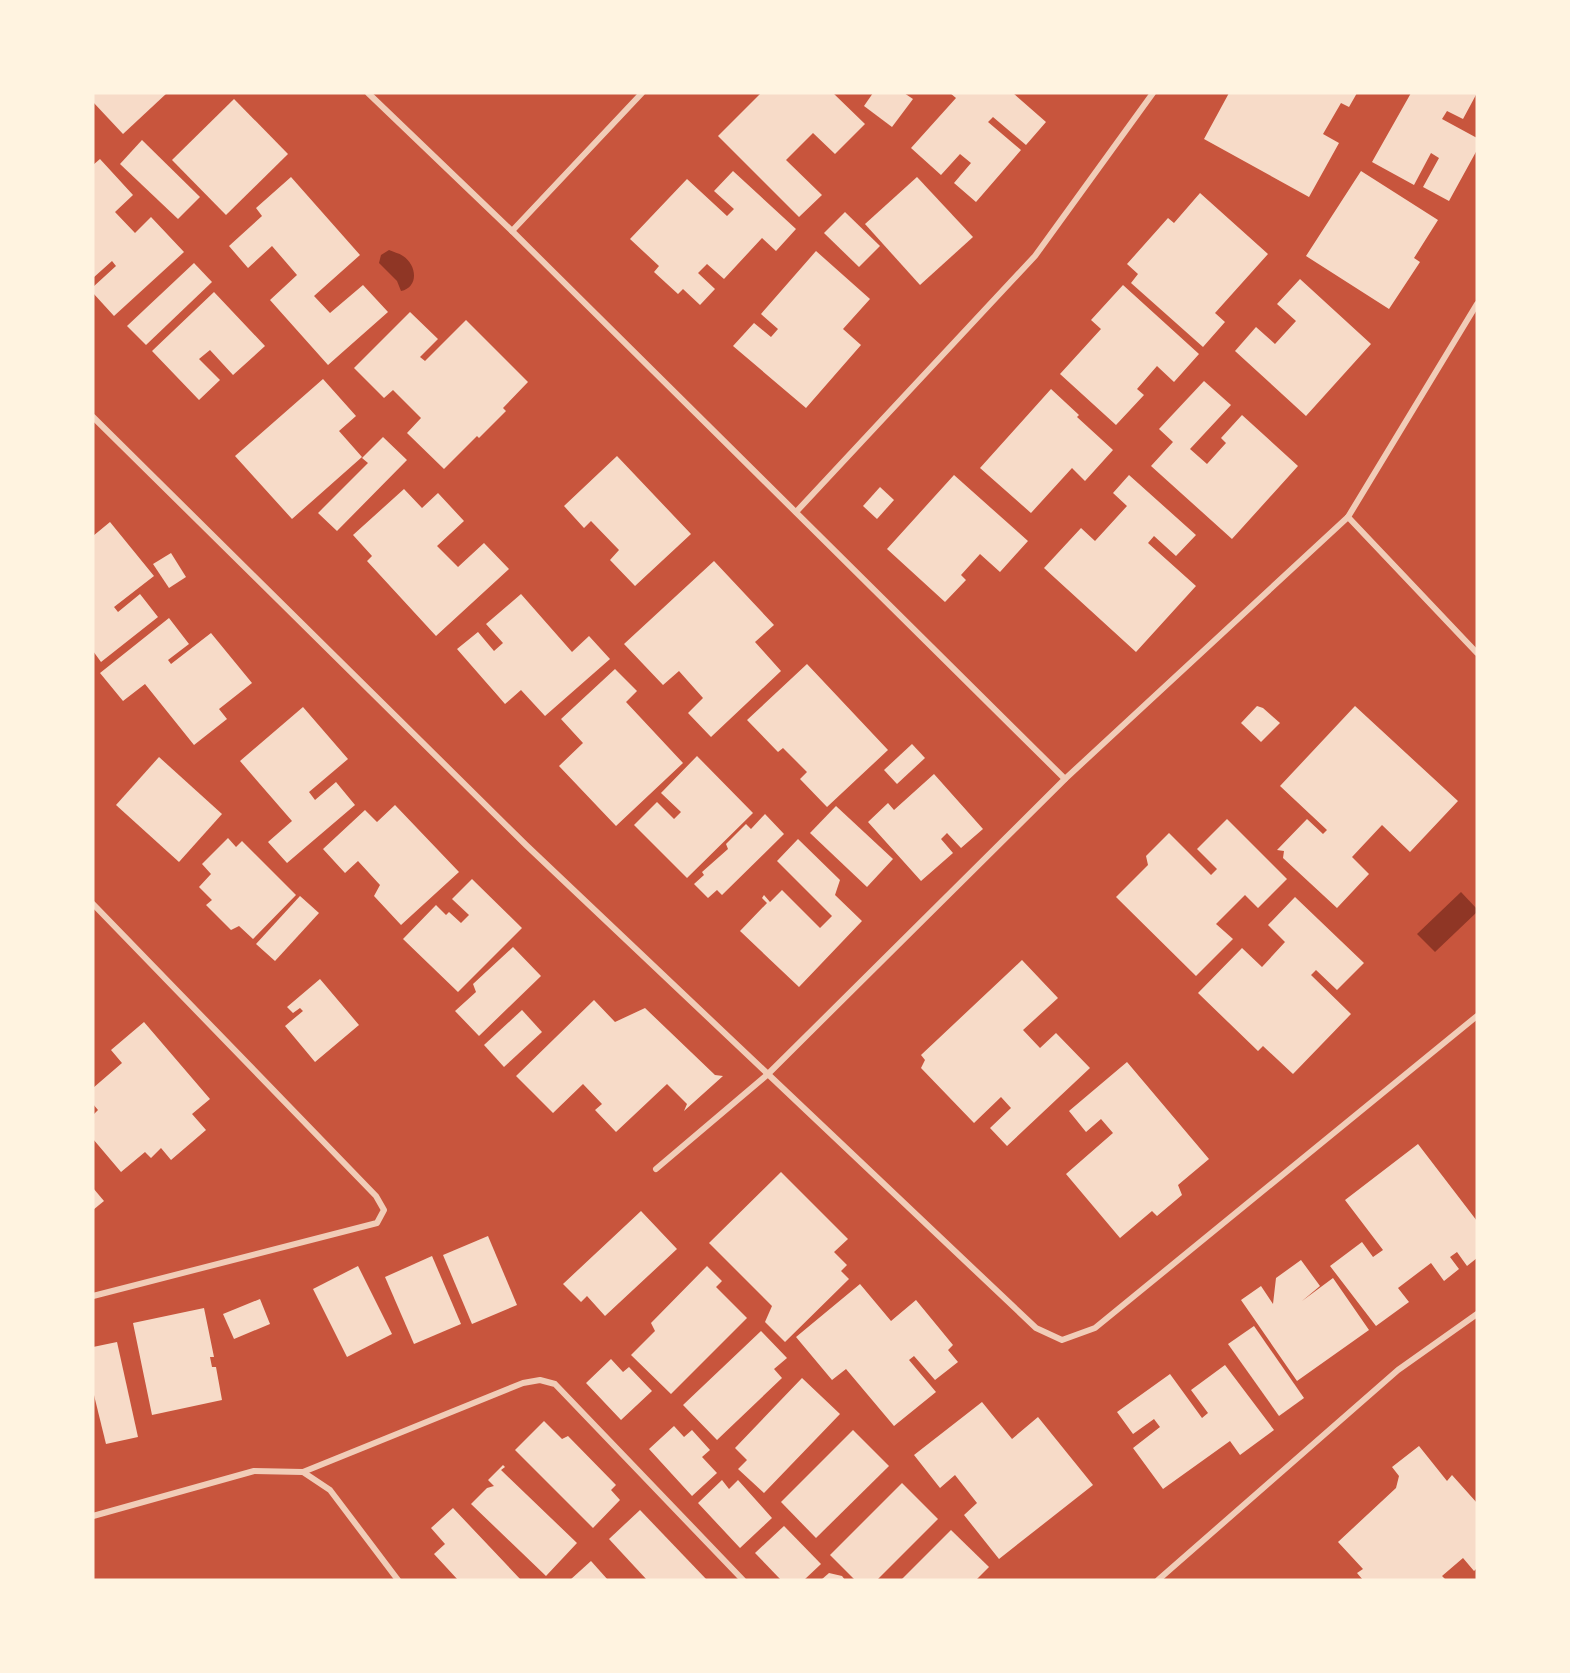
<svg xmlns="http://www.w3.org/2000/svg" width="1570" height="1673" font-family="'Fira Sans Condensed',sans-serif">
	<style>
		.water { fill: #8f3625 }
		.building { fill: #f7dbc8 }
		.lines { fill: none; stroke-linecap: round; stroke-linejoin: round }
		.minor { stroke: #f1ccb7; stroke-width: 6 }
	</style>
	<rect width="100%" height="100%" fill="#c8553d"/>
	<g class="water">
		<path d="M389,250C393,252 399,253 403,256C417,265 419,287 401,291L397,281L379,263L381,255Z"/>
		<polygon points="1461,892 1477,909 1477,912 1435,952 1417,934"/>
	</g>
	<g class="building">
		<polygon points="93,93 167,93 123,134 93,102"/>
		<polygon points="761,93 833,93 865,124 835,154 813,133 786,160 822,195 799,217 718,136"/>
		<polygon points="873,93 904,93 913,99 892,127 864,106"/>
		<polygon points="950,93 1013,93 1046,122 1026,145 993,117 988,122 1021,150 976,202 954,183 971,163 960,154 941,175 911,148 956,98"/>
		<polygon points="1229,93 1357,93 1349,107 1341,103 1323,134 1339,143 1309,197 1204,139"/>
		<polygon points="1411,93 1477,93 1463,119 1447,111 1442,119 1477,138 1477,150 1449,201 1423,187 1439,158 1431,153 1414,185 1372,162"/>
		<polygon points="234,99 288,154 226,215 172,160"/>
		<polygon points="142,140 200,197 178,219 120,164"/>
		<polygon points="100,159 133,195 115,212 135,233 151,217 184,252 114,316 93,293 93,287 116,266 112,261 93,278 93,165"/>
		<polygon points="733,171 796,229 776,251 762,238 724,279 707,264 698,273 715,289 700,305 683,289 678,294 654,272 659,266 630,239 687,179 727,216 734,209 714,191"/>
		<polygon points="1361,171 1438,220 1414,258 1420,262 1389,309 1306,256"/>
		<polygon points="291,177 360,255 314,296 330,313 363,285 388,312 328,365 270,300 297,275 272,246 248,268 229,246 262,216 256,208"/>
		<polygon points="917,177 973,237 920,285 865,224"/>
		<polygon points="1200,193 1268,254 1215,313 1225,322 1203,347 1131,283 1138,274 1127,264 1168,218 1174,223"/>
		<polygon points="845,212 880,246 859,267 824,233"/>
		<polygon points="816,251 870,299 843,329 861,345 806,408 733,346 754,323 771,337 778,329 761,314"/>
		<polygon points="194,263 212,282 146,345 127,326"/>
		<polygon points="1300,279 1371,344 1306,416 1235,351 1256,327 1275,344 1296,321 1277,304"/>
		<polygon points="1123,285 1199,354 1174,382 1157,366 1137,389 1144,395 1116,425 1060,374 1101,329 1091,320"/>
		<polygon points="214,292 265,346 233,375 210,350 199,359 220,380 199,400 152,351"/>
		<polygon points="410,312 438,339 420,357 425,361 466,320 528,382 503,408 506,411 479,438 477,436 444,469 407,433 421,418 393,390 384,398 354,368"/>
		<polygon points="323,379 356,416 339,431 362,457 292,519 235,456"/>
		<polygon points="1204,381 1231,405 1190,449 1207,464 1226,443 1221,438 1242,415 1298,466 1232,539 1151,466 1173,442 1159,429"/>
		<polygon points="1051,389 1079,415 1077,417 1113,450 1085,481 1072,468 1031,513 980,468"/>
		<polygon points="383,437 407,460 337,531 318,513 368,463 362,458"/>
		<polygon points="617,456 691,534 635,586 610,560 619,550 591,521 584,528 564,506"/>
		<polygon points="954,475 1028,541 1000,572 980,554 961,575 966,580 945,602 887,549"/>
		<polygon points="1129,475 1196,535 1176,556 1154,536 1148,543 1196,586 1136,652 1044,568 1081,528 1095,541 1127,506 1113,493"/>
		<polygon points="880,487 894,500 877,519 863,506"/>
		<polygon points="404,489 422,508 438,493 464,521 437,546 458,567 484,543 509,569 436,636 367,561 372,556 353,535"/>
		<polygon points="110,522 154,576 114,607 118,612 140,594 158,617 101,662 93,651 93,536"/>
		<polygon points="171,553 186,577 169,588 153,564"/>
		<polygon points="714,561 774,625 755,642 781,671 711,737 688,713 703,698 679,671 663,685 624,644"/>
		<polygon points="521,594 572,652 589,636 610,659 545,716 521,690 505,704 457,649 478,632 494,651 503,643 486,624"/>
		<polygon points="169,618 189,644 168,660 171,664 211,633 252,683 219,709 227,719 194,745 145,684 123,701 100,673"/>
		<polygon points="807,664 888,750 827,807 800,779 807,772 783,748 778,752 747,720"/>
		<polygon points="615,669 637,691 626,702 683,763 616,826 559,766 583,743 561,719"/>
		<polygon points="1257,706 1263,708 1280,723 1261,742 1241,723"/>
		<polygon points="1355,706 1458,801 1410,852 1382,825 1352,857 1369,874 1337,908 1283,858 1284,851 1277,850 1307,819 1323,834 1327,830 1280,786"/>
		<polygon points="303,707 348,759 309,792 315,800 336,782 355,805 287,863 268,842 292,821 240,761"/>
		<polygon points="912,744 925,758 897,784 884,770"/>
		<polygon points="697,756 753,813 687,878 634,825 657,802 674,819 681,812 661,793"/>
		<polygon points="159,757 222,814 179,862 116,805"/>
		<polygon points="934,774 983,829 961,848 947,833 941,839 953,853 921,881 868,822 888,803 894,810"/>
		<polygon points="395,805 459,872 401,925 374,896 380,885 358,861 345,873 323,849 365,810 377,822"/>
		<polygon points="836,806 893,859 867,887 810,833"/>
		<polygon points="765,814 784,834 722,895 717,890 708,898 694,884 704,875 702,872 728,849 726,844 746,824 751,829"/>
		<polygon points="1227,819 1287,879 1258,908 1245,895 1216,924 1233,939 1196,976 1116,897 1148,865 1146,856 1169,833 1211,875 1217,869 1197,849"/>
		<polygon points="228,838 236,847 242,841 296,895 253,939 239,926 231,930 206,905 212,900 199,887 211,874 202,864"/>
		<polygon points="798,839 840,880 835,895 862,921 799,987 740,931 767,903 762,898 764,895 770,902 782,890 820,928 832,916 777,861"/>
		<polygon points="472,879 522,928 458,992 403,939 436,905 446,915 449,912 461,923 469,915 452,899"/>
		<polygon points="300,896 319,913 275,961 256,944"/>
		<polygon points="1295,897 1364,963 1337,990 1316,970 1311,975 1351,1014 1293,1074 1263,1046 1258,1051 1198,993 1242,948 1262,967 1285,942 1268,925"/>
		<polygon points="513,947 541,976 479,1036 455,1011 476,992 473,984"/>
		<polygon points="1022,960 1058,998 1023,1030 1040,1048 1056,1033 1090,1068 1007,1146 990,1128 1011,1108 1001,1097 974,1123 921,1068 925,1060 921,1055"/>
		<polygon points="320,979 359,1025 315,1062 285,1026 303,1011 300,1008 293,1013 287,1007"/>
		<polygon points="594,1000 615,1022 645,1008 715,1075 723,1076 684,1111 687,1104 667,1084 616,1132 595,1110 602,1104 583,1084 553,1113 516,1076"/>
		<polygon points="522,1010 542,1032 504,1067 484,1045"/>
		<polygon points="144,1022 210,1099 192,1114 206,1130 171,1160 161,1148 151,1158 145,1152 121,1172 93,1139 93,1115 98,1110 93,1104 93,1088 122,1063 111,1050"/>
		<polygon points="1127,1062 1209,1159 1178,1185 1182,1195 1157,1216 1152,1211 1120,1238 1066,1174 1113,1133 1101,1119 1086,1132 1069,1111"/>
		<polygon points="1418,1144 1477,1221 1477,1258 1467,1266 1457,1252 1450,1257 1459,1269 1444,1281 1431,1263 1398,1288 1409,1302 1376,1326 1330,1266 1362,1242 1373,1257 1383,1250 1345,1200"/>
		<polygon points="781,1172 848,1239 834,1252 847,1265 841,1271 849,1279 785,1342 765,1322 772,1306 709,1243"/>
		<polygon points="93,1188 104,1201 93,1210"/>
		<polygon points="641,1211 677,1249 605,1316 587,1296 581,1302 563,1284"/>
		<polygon points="488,1236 517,1305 472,1324 443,1255"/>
		<polygon points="432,1256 461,1324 414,1344 385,1277"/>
		<polygon points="1301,1260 1320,1286 1302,1301 1333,1278 1369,1330 1297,1381 1241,1300 1261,1286 1273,1304 1276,1278"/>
		<polygon points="358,1266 392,1334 347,1357 313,1289"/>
		<polygon points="707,1266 722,1281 716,1287 747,1318 671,1394 631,1355 655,1331 651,1323"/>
		<polygon points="860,1284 891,1321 916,1300 953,1345 948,1350 958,1362 935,1380 914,1356 909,1360 936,1392 894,1426 846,1369 832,1380 796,1337"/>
		<polygon points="260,1299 270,1324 234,1339 223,1314"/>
		<polygon points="204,1308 214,1357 210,1357 212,1367 216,1367 222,1400 152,1415 133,1323"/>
		<polygon points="1254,1326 1304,1398 1279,1416 1228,1344"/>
		<polygon points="761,1331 787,1358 774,1369 782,1378 717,1440 683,1405"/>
		<polygon points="117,1342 138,1437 106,1444 93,1391 93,1347"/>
		<polygon points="611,1359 623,1372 629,1367 652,1391 621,1420 586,1383"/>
		<polygon points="1225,1365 1274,1430 1240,1455 1230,1441 1163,1489 1133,1448 1160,1427 1154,1419 1133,1434 1117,1412 1170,1374 1202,1418 1208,1413 1191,1390"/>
		<polygon points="802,1378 840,1414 764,1493 738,1469 747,1460 735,1448"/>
		<polygon points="982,1402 1012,1439 1038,1417 1093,1485 999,1559 964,1515 977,1503 955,1475 940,1488 914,1455"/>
		<polygon points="544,1421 562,1439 568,1436 616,1485 611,1490 620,1500 593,1528 515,1450"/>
		<polygon points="674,1426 684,1437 692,1430 710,1450 702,1457 717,1473 692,1496 649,1449"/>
		<polygon points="853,1430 889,1466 816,1538 781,1502"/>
		<polygon points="1419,1446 1447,1481 1452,1475 1477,1503 1477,1568 1474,1571 1463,1558 1442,1576 1446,1580 1363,1580 1357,1573 1363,1569 1338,1542 1396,1488 1399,1476 1392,1467"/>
		<polygon points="503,1465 505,1467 501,1470 577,1543 546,1576 471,1504 487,1488 494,1486 488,1480"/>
		<polygon points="722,1480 729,1489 738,1480 772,1518 740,1548 698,1503"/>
		<polygon points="902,1483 938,1519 877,1580 855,1580 830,1555"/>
		<polygon points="453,1508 521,1580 458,1580 434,1554 445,1544 431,1528"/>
		<polygon points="640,1510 707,1580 647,1580 609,1539"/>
		<polygon points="784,1526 821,1564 804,1580 781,1580 755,1553"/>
		<polygon points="951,1530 989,1567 976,1580 901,1580"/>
		<polygon points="591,1561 608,1580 570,1580"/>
		<polygon points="829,1573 842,1576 845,1580 821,1580"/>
	</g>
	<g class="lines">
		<g class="minor">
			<polyline points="368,93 512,231 1065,779"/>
			<polyline points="512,231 642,93"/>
			<polyline points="93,417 526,845 1036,1328 1062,1340 1095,1328 1477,1016"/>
			<polyline points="796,512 1035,256 1153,93"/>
			<polyline points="1348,517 1477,653"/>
			<polyline points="93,904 376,1196 384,1210 377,1223 93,1296"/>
			<polyline points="656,1169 767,1075 1065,779 1348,517 1477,304"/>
			<polyline points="303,1472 523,1383 540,1380 555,1384 743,1580"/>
			<polyline points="93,1516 254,1471 303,1472 330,1490 398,1580"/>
			<polyline points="1158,1580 1398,1370 1477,1314"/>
		</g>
	</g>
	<rect width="1570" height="1673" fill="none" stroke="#fff3e0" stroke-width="189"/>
</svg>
